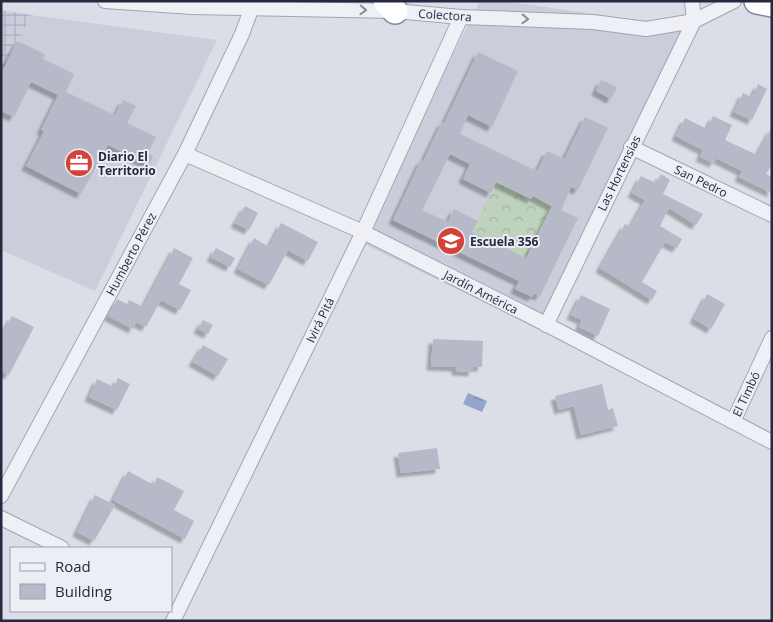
<svg xmlns="http://www.w3.org/2000/svg" width="773" height="622" font-family="'Open Sans',sans-serif">
	<style>
		.built { fill: #cacdda }
		.industrial { fill: url(#industrial-grid) }
		.forest { fill: url(#forest-crowns) }
		.water { fill: url(#water-ripples) }
		.building { fill: #b6b9c7; fill-rule: evenodd; filter: url(#shadow) }
		.lines { fill: none; stroke-linecap: round; stroke-linejoin: round }
		.street-casing { stroke: #a1a4b1; stroke-width: 16 }
		.highway-casing { stroke: #83889f; stroke-width: 28 }
		.street { stroke: #eff0f6; stroke-width: 14 }
		.highway { stroke: #fff; stroke-width: 25 }
		.oneway { stroke: #8a8c9a }
		.labels { text-anchor: middle; dominant-baseline: central; stroke-width: 4; stroke-linejoin: round; paint-order: stroke }
		.street-label { font-size: 12px; fill: #25293f; stroke: #eceef5 }
		.poi-label { font-size: 12px; font-weight: bold; fill: #25293f; stroke: #eceef5; text-anchor: start }
	</style>
	<defs>
		<pattern id="industrial-grid" width="8" height="8" patternUnits="userSpaceOnUse" patternTransform="scale(1.25)"><rect width="8" height="8" fill="#cacdda"/><path d="M0 4h8M4 0v8" fill="none" stroke="#adb0bc"/></pattern>
		<pattern id="forest-crowns" width="20" height="18" patternUnits="userSpaceOnUse" patternTransform="scale(1.25)"><rect width="20" height="18" fill="#bed2bd"/><path d="M2 6a3 3 0 1 1 6 0M12 15a3 3 0 1 1 6 0" fill="none" stroke="#a3b4a4"/></pattern>
		<pattern id="water-ripples" width="26" height="14" patternUnits="userSpaceOnUse" patternTransform="scale(1.25)"><rect width="26" height="14" fill="#95a4ca"/><path d="M2 4q2-2 4 0t4 0M15 11q2-2 4 0t4 0" fill="none" stroke="#7986a5"/></pattern>
		<filter id="shadow"><feDropShadow dx="-4.5" dy="4.5" stdDeviation="1" flood-color="#0004"/></filter>
	</defs>
	<rect width="100%" height="100%" fill="#dcdee7"/>
	<g class="built">
		<polygon points="480,1 502,1 691,28 536,328 360,242"/>
		<polygon points="31,15 217,40 95,291 1,250 1,76"/>
	</g>
	<polygon class="industrial" points="1,10 31,15 1,76"/>
	<polygon class="forest" points="496,182 531,199 533,196 552,206 526,258 472,232"/>
	<polygon class="water" points="468,393 487,401 482,412 463,404"/>
	<g class="building">
		<polygon points="17,41 45,54 43,59 74,74 66,92 115,115 123,100 136,106 127,123 156,137 148,153 153,156 149,165 108,145 81,194 26,166 44,131 41,130 58,95 31,82 14,117 1,111 1,74"/>
		<path d="M478,52L518,71L492,127L468,115L460,134L537,171L547,151L564,159L585,117L608,128L578,190L571,187L561,210L578,218L540,296L534,294L532,297L515,289L519,281L393,220L421,160L423,161L442,122L444,123ZM450,154L470,164L463,179L491,193L496,182L531,199L533,196L555,208L552,206L526,258L472,232L478,221L454,209L448,222L422,210Z"/>
		<polygon points="601,80 617,87 611,99 596,91"/>
		<polygon points="758,84 767,89 752,120 734,112 743,93 752,97"/>
		<polygon points="713,116 732,125 725,140 757,155 772,127 772,164 766,174 772,177 772,193 739,177 742,171 716,158 714,163 700,157 703,150 676,136 685,118 707,129"/>
		<polygon points="661,174 670,180 663,194 703,214 696,225 669,208 660,226 682,239 677,248 665,242 642,282 657,291 652,300 600,268 625,224 630,227 645,200 632,193 641,176 656,183"/>
		<polygon points="245,206 258,213 249,230 235,223"/>
		<polygon points="281,223 318,242 308,261 288,250 269,285 238,269 254,238 269,247"/>
		<polygon points="174,248 193,258 179,284 191,290 180,310 161,300 146,327 136,322 133,329 108,316 117,299 127,304 129,300 143,307"/>
		<polygon points="216,248 235,258 230,267 211,257"/>
		<polygon points="707,294 725,304 711,329 694,319"/>
		<polygon points="581,295 610,309 598,336 579,327 582,320 571,315"/>
		<polygon points="12,316 34,327 9,375 1,371 1,336"/>
		<polygon points="203,320 213,325 208,334 198,329"/>
		<polygon points="433,339 483,341 482,367 473,367 473,372 456,371 456,367 431,366"/>
		<polygon points="203,345 228,359 218,376 193,362"/>
		<polygon points="118,378 130,384 117,410 89,397 97,379 114,387"/>
		<polygon points="602,384 608,410 613,408 618,426 581,435 574,406 559,410 555,396"/>
		<polygon points="437,448 440,469 401,473 398,453"/>
		<polygon points="128,471 154,485 157,477 184,491 174,510 194,521 185,539 113,500"/>
		<polygon points="95,495 115,505 94,541 77,532"/>
	</g>
	<g class="lines">
		<defs>
			<g id="street">
				<polyline points="105,1 192,7 395,11 461,17 593,22 646,29 694,21 734,1"/>
				<polyline points="631,147 772,215"/>
				<polyline points="185,154 363,232 532,317 772,442"/>
				<polyline points="546,325 694,21 692,1"/>
				<polyline points="733,422 772,338"/>
				<polyline points="1,496 185,154 242,34 252,7"/>
				<polyline points="1,518 62,548"/>
				<polyline points="173,621 363,232 461,17"/>
			</g>
			<g id="highway">
				<polyline points="386,1 395,11"/>
				<polyline points="757,1 772,4"/>
			</g>
		</defs>
		<use href="#street" class="street-casing"/>
		<use href="#highway" class="highway-casing"/>
		<use href="#street" class="street"/>
		<use href="#highway" class="highway"/>
	</g>
	<defs><path id="oneway-chevron" d="M-2-3.5L2.5 0L-2 3.5" fill="none" stroke-width="1.6" stroke-linecap="round" stroke-linejoin="round" transform="scale(1.25)"/></defs>
	<g class="oneway">
		<use href="#oneway-chevron" transform="translate(363 10) rotate(2)"/>
		<use href="#oneway-chevron" transform="translate(525 19) rotate(2)"/>
	</g>
	<defs>
		<symbol id="office-disc" viewBox="-11 -11 22 22"><circle r="9.5" fill="#d54239" stroke="#eceef5"/><path d="M-6-3h4V-5.5h4V-3h4V5H-6ZM-1-4.5V-3h2v-1.5ZM-6 0V1H6V0Z" fill="#fff"/></symbol>
		<symbol id="school-disc" viewBox="-11 -11 22 22"><circle r="9.5" fill="#d54239" stroke="#eceef5"/><path d="M0-5L7-2L0 1L-7-2ZM-4 1L0 2.5L4 1V4Q0 6-4 4Z" fill="#fff"/></symbol>
	</defs>
	<g fill-rule="evenodd">
		<use href="#office-disc" x="63" y="147" width="32" height="32"/>
		<use href="#school-disc" x="435" y="225" width="32" height="32"/>
	</g>
	<g class="labels">
		<g class="street-label">
			<text transform="translate(445 15) rotate(4)">Colectora</text>
			<text transform="translate(619 173) rotate(-64)">Las Hortensias</text>
			<text transform="translate(701 181) rotate(26)">San Pedro</text>
			<text transform="translate(131 254) rotate(-62)">Humberto Pérez</text>
			<text transform="translate(481 292) rotate(27)">Jardín América</text>
			<text transform="translate(320 320) rotate(-64)">Ivirá Pitá</text>
			<text transform="translate(746 394) rotate(-65)">El Timbó</text>
		</g>
		<g class="poi-label">
			<text x="98" y="156">Diario El<tspan x="98" dy="14">Territorio</tspan></text>
			<text x="470" y="241">Escuela 356</text>
		</g>
	</g>
	<rect width="773" height="622" fill="none" stroke="#25293f" stroke-width="5"/>
	<rect x="10" y="547" width="162" height="65" fill="#eceef5" stroke="#9c9fac"/>
	<rect x="20" y="563" width="25" height="8" fill="#eff0f6" stroke="#9c9fac"/>
	<text x="55" y="572" font-size="15" fill="#25293f">Road</text>
	<rect x="20" y="584" width="25" height="15" fill="#b6b9c7" stroke="#9c9fac"/>
	<text x="55" y="597" font-size="15" fill="#25293f">Building</text>
</svg>
